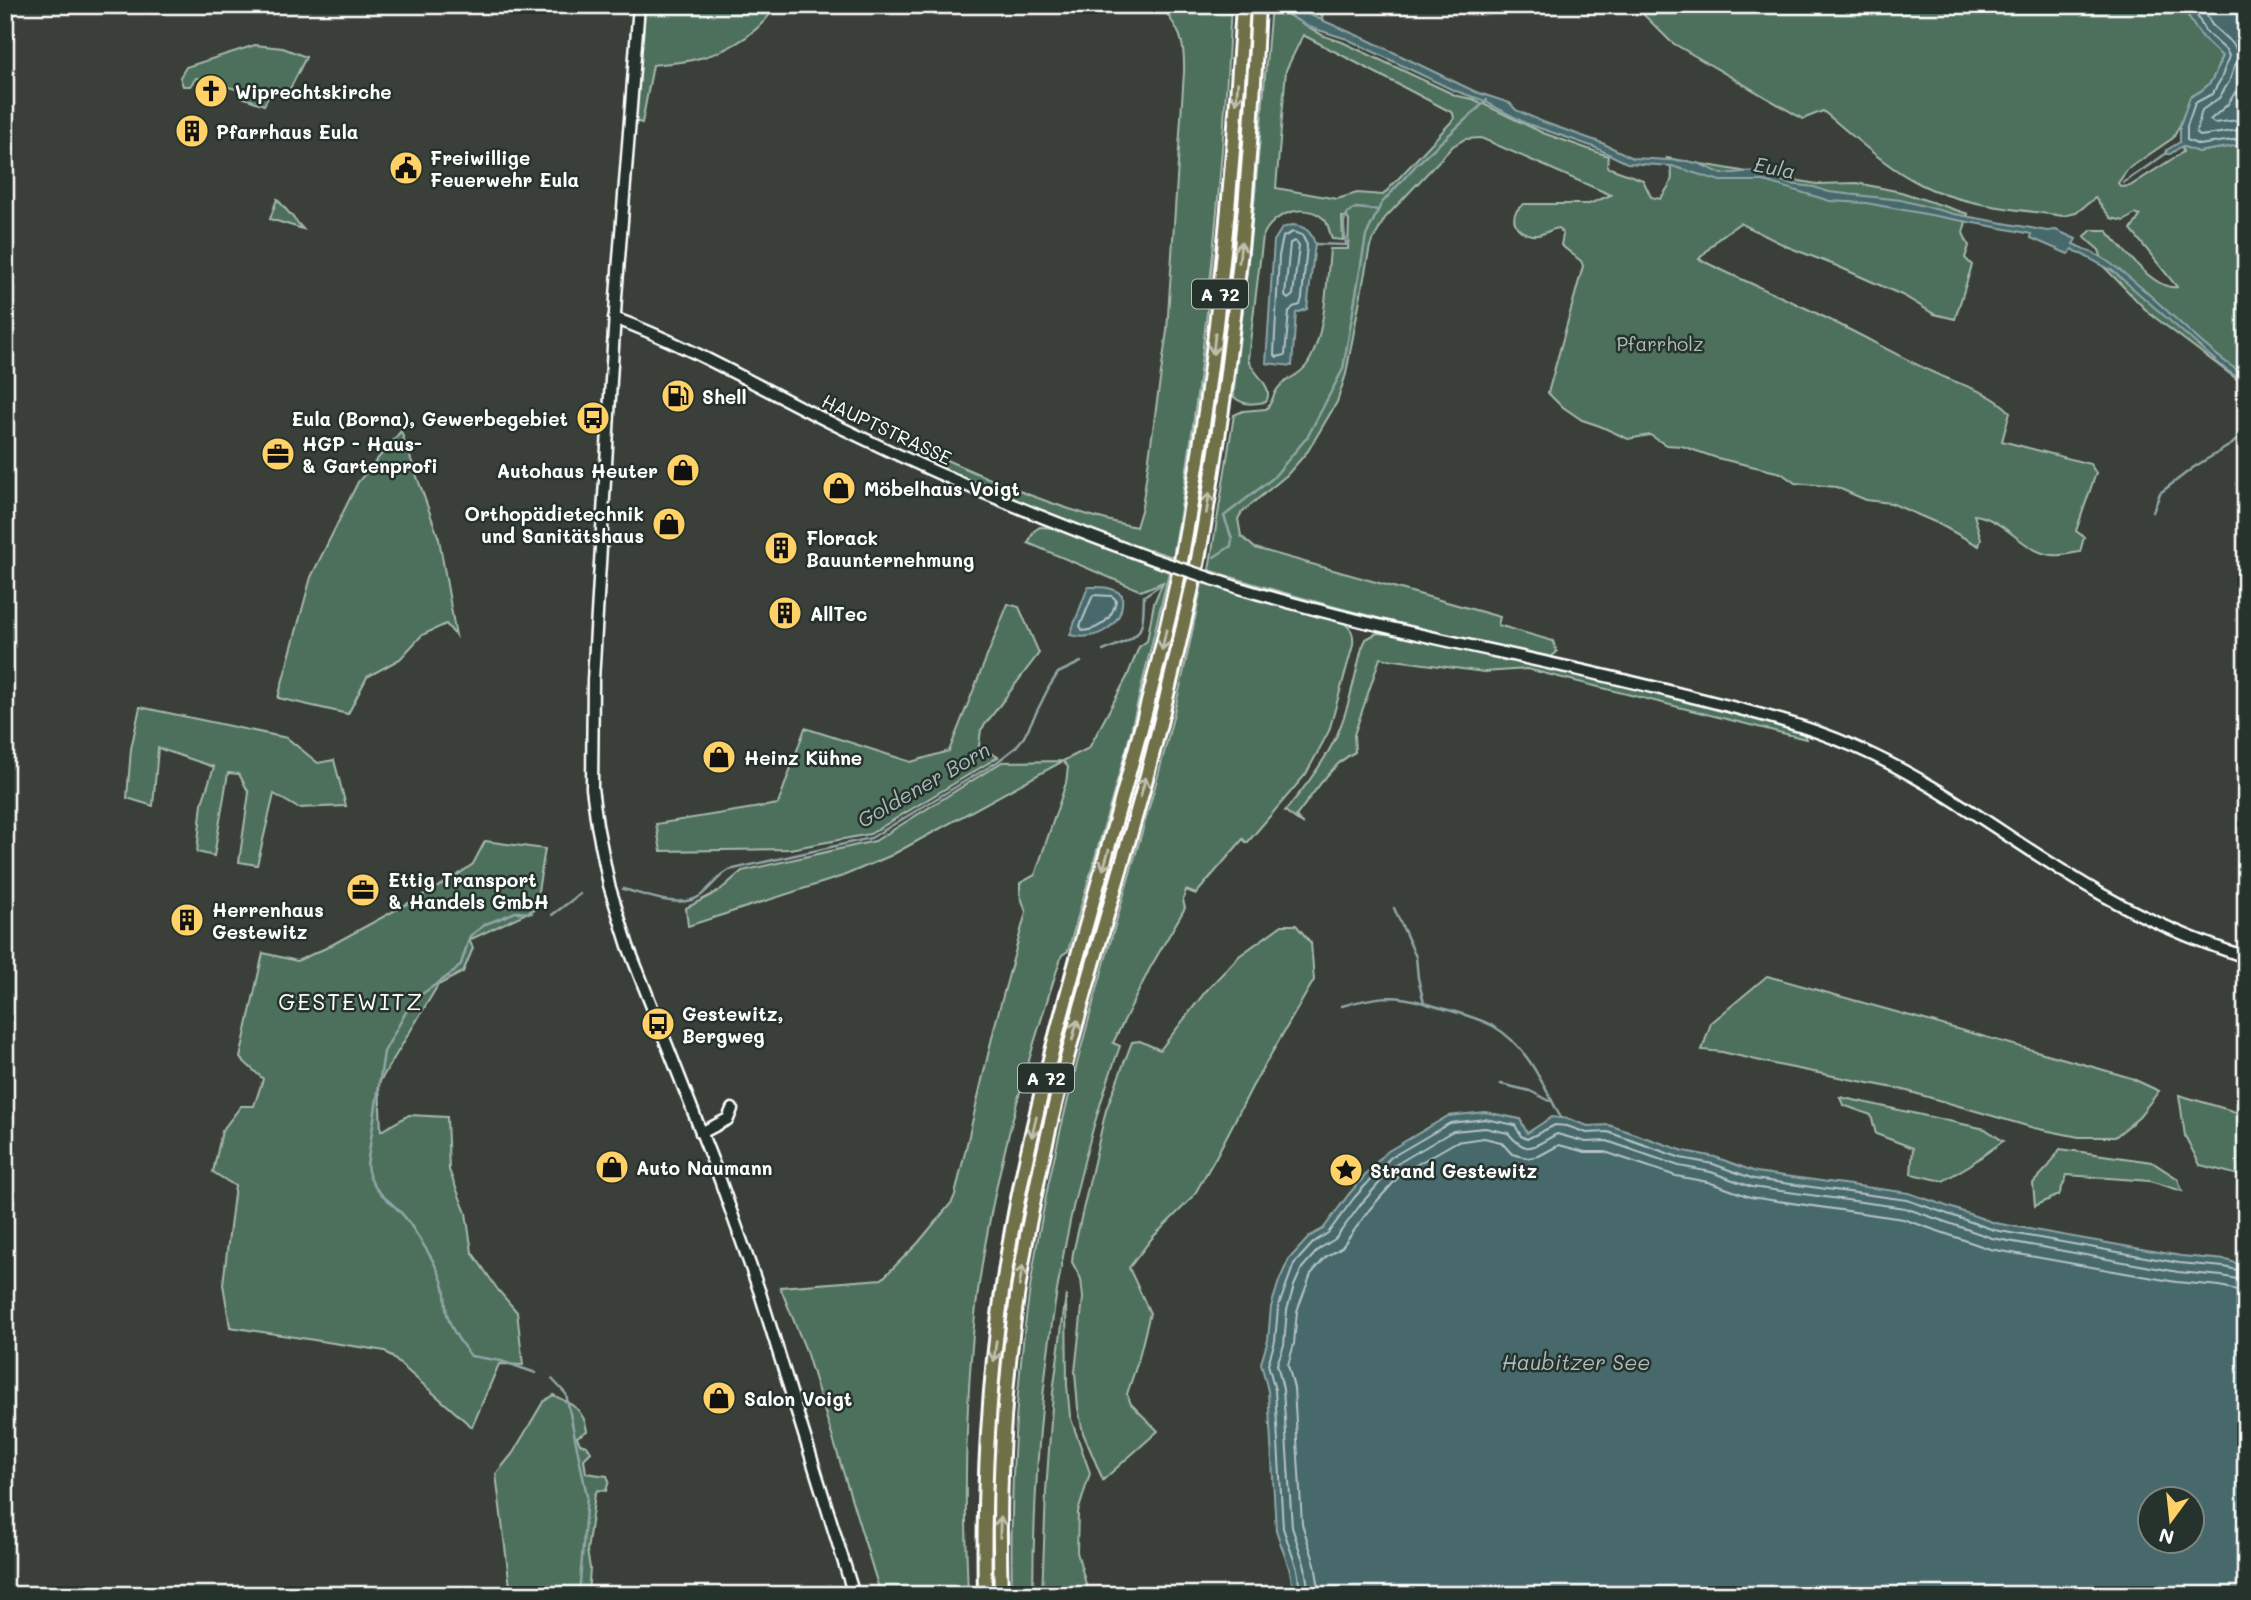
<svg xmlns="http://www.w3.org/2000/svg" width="2251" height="1600" font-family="Mali,sans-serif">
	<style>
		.green { fill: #4e705b; stroke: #a6b8ad; stroke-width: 2; fill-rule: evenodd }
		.water { fill: #46696c; stroke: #90a5a7; stroke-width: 2; fill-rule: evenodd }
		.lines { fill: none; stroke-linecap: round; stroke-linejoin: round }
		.shore { stroke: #b5c3c4; stroke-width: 2 }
		.stream { stroke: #90a5a7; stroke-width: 2.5 }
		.secondary-casing { stroke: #fff; stroke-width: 15 }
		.highway-casing { stroke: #fff; stroke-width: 18 }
		.secondary { stroke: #26332d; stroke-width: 10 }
		.highway { stroke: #70704a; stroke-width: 12 }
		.secondary-bridge-casing { stroke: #fff; stroke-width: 15; stroke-linecap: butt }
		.secondary-bridge { stroke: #26332d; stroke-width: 10 }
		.oneway { stroke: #bfbfae }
		.labels { text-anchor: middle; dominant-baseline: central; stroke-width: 5; stroke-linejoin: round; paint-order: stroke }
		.shield { fill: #26332d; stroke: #bec2c0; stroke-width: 2 }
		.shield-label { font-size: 18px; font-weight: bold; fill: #fff }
		.poi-label { font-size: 19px; font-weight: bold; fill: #fff; stroke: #26332d; text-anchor: start }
		.park-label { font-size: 19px; fill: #afbfb5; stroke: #26332d }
		.street-label { font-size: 19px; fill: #fff; stroke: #26332d }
		.water-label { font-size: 21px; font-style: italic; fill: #acbcbd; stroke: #26332d }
		.quarter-label { font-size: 23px; letter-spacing: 2px; fill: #fff; stroke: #26332d }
	</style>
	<rect width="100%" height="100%" fill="#3a4039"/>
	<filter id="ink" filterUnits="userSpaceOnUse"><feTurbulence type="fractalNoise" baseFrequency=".0143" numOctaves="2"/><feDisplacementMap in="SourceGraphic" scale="14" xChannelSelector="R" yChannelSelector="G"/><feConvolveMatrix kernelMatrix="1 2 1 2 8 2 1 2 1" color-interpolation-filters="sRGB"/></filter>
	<g filter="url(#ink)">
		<g class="green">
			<path d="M645,5H791L790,9L772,12C753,37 723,54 692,60C680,63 666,63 653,65L642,123L634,121Z"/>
			<path d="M1160,5H1231C1222,190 1204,375 1173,557L1151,550L1150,552L1036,510L952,475L916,456L919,448C989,479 1062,512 1136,527L1142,507L1167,331L1184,72C1185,40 1180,30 1160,5Z"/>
			<path d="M1271,5L1324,36L1342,42L1457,96L1473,99L1543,133L1608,156L1607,167L1643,180L1651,197L1660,199C1672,183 1676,178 1667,158L1817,184L1857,183L1901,192L1968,214L1963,233L1969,246L1965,258L1972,265L1955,319L1934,314L1904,296L1837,266L1788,247L1740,223L1719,238L1699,259C1732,276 1767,290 1801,306C1845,326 1887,350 1930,371C1958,385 1988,389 2010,412L2002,441L2090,464L2096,473L2076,531L2084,537L2080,552C2071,553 2061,556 2052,555C2023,552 2004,518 1974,515L1981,539L1979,546L1937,523L1891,503L1866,500L1836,487L1795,483L1781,473L1717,458L1682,446L1666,445L1650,435L1628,439L1600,426L1582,420L1560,405L1548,393L1583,266L1581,261L1561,245L1563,235L1559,228C1549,229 1542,237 1532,235C1514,232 1507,215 1524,204H1589L1611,195L1481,138L1465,139L1453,146L1385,218L1370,246L1346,374L1337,402L1308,451L1287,475L1242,512L1238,519L1241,536L1255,548L1500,617L1498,625L1553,641L1557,652L1550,658C1435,633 1321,606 1209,570L1234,415L1243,411L1266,409C1273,403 1273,392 1280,386C1288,378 1298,376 1306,366C1325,340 1327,281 1330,249H1348L1349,221L1347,217H1342L1343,240L1332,239C1329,232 1329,224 1324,219C1304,201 1272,214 1263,236L1248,359C1253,375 1275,386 1266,402C1253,404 1244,406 1234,397V391L1255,195ZM1303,35L1453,113L1454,119L1383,195L1357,193L1337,199L1276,188L1286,70Z"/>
			<polygon points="1287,5 1323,5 1322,22"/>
			<path d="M1634,5H2182C2192,25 2205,42 2222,55C2214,78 2212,87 2190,97L2180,125L2173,138L2128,169L2118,183L2121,187L2130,186L2183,152L2182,146L2198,152L2246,144V386L2149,313L2105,268L2099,250L2084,237L2092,230H2106C2122,247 2154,291 2177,287L2131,230L2140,216L2135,214L2124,221L2111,218L2095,198L2076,213L2063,216C2017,209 1964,206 1922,185C1885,167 1855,137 1823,111L1803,119L1671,42Z"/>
			<polygon points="255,45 283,48 306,57 288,93 274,87 264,105 239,96 239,90 215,83 215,81 196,78 190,86 183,86 180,77 186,67"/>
			<polygon points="277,199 303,229 270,219"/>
			<polygon points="401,431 439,539 456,636 446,624 422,635 400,659 367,677 348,714 278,698 311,577 358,482"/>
			<path d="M1040,527L1055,528L1169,572L1127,747L1068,951L1062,955C1023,1072 989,1192 975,1315C965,1408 964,1501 968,1595H881L805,1348L780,1287L882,1279L918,1243L952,1202L955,1195L995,1025L1026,912L1020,894V883L1035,875L1066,783L1068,767L1063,761L890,856L843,876L688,926L686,908L719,891L742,871L875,841L1002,762L1063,761L1089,748L1127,677L1139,647L1147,641L1154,603L1163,582L1141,591L1028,543L1034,531Z"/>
			<path d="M1202,583L1343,622C1352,629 1354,634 1353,645L1329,731L1306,774L1247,843L1243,839L1196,894L1186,890L1183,900L1185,908L1150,968L1113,1043L1120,1046C1056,1220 1034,1409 1033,1595H1012C1009,1458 1020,1320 1048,1186C1077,1049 1118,917 1156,783C1174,717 1189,650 1202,583Z"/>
			<polygon points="1008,604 1019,607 1039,653 981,730 979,746 998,757 870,834 790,849 661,851 656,824 778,804 805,728 911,762 949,751"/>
			<path d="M1377,633C1418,636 1461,650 1502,659C1603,680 1705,701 1803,732L1806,739L1527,669L1484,672L1380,658L1354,735L1355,752C1331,764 1313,795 1296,816L1304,825L1285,811C1303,790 1320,768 1333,743C1348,714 1354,679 1362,648L1366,639Z"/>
			<polygon points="140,707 287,738 318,763 334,760 346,806 298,808 274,794 257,865 239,862 249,793 239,774 228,773 214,856 197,852 202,803 214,767 158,748 153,806 127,798 131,749"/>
			<polygon points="485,841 545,849 535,909 469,940 473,948 463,972 438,985 379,1083 381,1131 409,1115 447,1117 449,1170 466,1213 472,1252 498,1290 517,1312 523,1365 499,1364 472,1427 385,1351 230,1327 223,1284 235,1186 213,1172 222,1131 241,1106 254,1106 263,1079 240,1058 263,953 297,961 326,948 449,881 473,864"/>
			<polygon points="1282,925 1296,925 1311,943 1314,980 1252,1087 1217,1155 1193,1197 1153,1237 1129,1268 1150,1313 1138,1361 1127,1394 1131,1404 1158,1431 1103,1480 1083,1433 1078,1408 1075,1372 1083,1298 1081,1279 1072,1262 1073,1253 1106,1110 1132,1042 1140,1041 1160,1050 1206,991 1239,956"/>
			<polygon points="1767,976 2097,1068 2131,1078 2159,1091 2137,1119 2115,1137 2079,1137 2034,1128 1904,1090 1778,1065 1722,1052 1702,1050 1711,1023"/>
			<polygon points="2179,1095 2246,1115 2246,1177 2200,1165 2185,1136"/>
			<polygon points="1840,1097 1985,1129 2003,1141 1970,1165 1943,1181 1911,1174 1913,1148 1876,1134 1871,1115 1843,1105"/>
			<polygon points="2060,1149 2152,1162 2178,1179 2182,1191 2150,1181 2067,1175 2059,1195 2035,1206 2033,1183 2049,1166"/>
			<polygon points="1066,1295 1067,1385 1070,1416 1090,1473 1078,1512 1077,1552 1089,1595 1042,1595 1046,1492 1053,1392"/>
			<path d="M553,1395C572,1404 584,1409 587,1431L577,1437L580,1444L587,1446L591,1452L584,1459L586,1473L607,1476L609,1481L606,1491L598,1490L595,1494L587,1551L590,1568L588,1595H511L496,1474L513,1453L543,1402Z"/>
		</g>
		<g class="water">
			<path d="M1272,5H1287L1368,40L1476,92L1510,103L1516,110L1543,122L1602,143L1633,158L1687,161L1700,164L1722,174L1756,171L1767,174L1789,184L1814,187L1829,192L1901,200L1954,214L2047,231L2056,230L2076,239L2073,244C2084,249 2097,254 2107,261C2157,295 2195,344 2246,376V383L2225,369L2113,271L2072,249L2068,254L2031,238V234L2017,231L1866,203L1830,201L1764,181H1720L1672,166L1627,163L1594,147L1525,123L1482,100L1453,90L1347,39L1309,27Z"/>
			<path d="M2184,5H2246V144L2198,152L2182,146L2170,154H2166L2167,150L2180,142V125L2190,97C2212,87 2214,78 2222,56C2204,41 2192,27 2184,5Z"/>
			<path d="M1292,225C1305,226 1311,231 1315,244L1307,309L1296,313L1292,366L1266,363L1274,241L1282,228Z"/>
			<path d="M1088,587C1101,587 1112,586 1122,595C1125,626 1096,642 1070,635Z"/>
			<path d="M1485,1112L1520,1119L1527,1133L1552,1117L1569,1119L1588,1126L1609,1125L1684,1151L1715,1157L1756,1172L1909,1193L1995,1223L2181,1256L2226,1260L2246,1266V1595H1294L1290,1571L1276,1530L1268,1391L1261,1363L1268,1340L1271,1307L1279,1281L1289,1259L1310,1236L1323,1229L1349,1194L1385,1153L1448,1116ZM2192,1498V1540H2150V1498Z"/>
		</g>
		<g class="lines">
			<g class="shore">
				<polyline points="2192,5 2205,31 2226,50 2229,56 2221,79 2212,94 2195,103 2187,126 2187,140 2199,145 2246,138"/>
				<polyline points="2201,5 2212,25 2235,46 2238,56 2229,82 2219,98 2202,110 2196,133 2200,136 2246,129"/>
				<polyline points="2246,68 2239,86 2228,104 2210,120 2214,123 2246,119"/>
				<polygon points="1293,232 1302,235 1307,245 1302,298 1300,305 1293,307 1289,312 1285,355 1277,357 1274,354 1279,256 1283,237"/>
				<polygon points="1295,241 1299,246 1293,295 1288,299 1285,296 1290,243"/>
				<path d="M1093,595L1112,596L1116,600C1113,618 1101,629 1083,631L1080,626Z"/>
				<polyline points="1301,1595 1297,1569 1283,1528 1275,1390 1268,1364 1275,1341 1278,1308 1294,1264 1314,1242 1328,1233 1354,1198 1390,1158 1450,1123 1485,1119 1515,1125 1521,1136 1527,1139 1555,1125 1567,1126 1587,1133 1608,1132 1681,1158 1713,1164 1754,1179 1907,1200 1994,1230 2179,1263 2224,1267 2246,1272"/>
				<path d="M1309,1595L1305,1567L1292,1527L1283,1389L1277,1364L1284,1345L1287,1310L1294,1286L1302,1268L1319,1249L1335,1239L1361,1204L1395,1165L1453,1131L1485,1128L1508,1133C1528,1157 1533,1146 1557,1134L1586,1142L1607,1141L1679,1166L1711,1172L1752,1187L1905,1208L1992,1238L2178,1272L2222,1276L2246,1281"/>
				<polyline points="1320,1595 1315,1564 1302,1524 1294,1388 1288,1365 1294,1344 1297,1311 1311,1274 1326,1257 1342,1247 1369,1210 1402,1173 1456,1142 1484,1138 1501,1142 1512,1154 1528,1158 1539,1156 1559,1145 1585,1152 1605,1152 1676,1176 1708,1182 1750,1197 1903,1219 1990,1249 2176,1282 2220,1286 2246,1292"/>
			</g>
			<g class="stream">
				<polyline points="2123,183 2167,153"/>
				<path d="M1315,244L1346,245C1345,229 1338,216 1356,208L1378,210"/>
				<polyline points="2153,512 2160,493 2194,467 2232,444 2246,431"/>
				<polyline points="1214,557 1231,546 1232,539 1224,516 1273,478 1308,436 1343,369 1366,236 1381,204 1417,164 1487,100"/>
				<path d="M1103,651C1141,635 1143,638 1144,596L1160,585"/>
				<path d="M623,889C644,894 680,910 700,896C711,888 717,877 729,870L871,838L997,762L1015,748L1024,737L1049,687L1058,673L1081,662"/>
				<path d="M1394,908L1416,957L1418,978L1424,1003C1446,1010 1473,1015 1493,1026C1527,1045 1543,1085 1561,1118"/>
				<path d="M532,913L516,912L486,924L470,936L461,964L455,971L412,1001L384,1052L367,1165C370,1195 395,1200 410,1224C422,1243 438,1265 444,1287C446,1295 445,1305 447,1314C451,1330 461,1344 471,1356L501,1361L536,1373"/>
				<polyline points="552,915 580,894"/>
				<path d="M1342,1006C1373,997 1393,993 1424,1003"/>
				<polyline points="1501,1084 1530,1091 1550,1101"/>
				<polyline points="552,1379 566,1394 587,1496 579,1595"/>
			</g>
			<defs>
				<g id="secondary">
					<polyline points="639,5 616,297 593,680 592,788 597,825 609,885 628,946 720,1180 760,1293 854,1595"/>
					<path d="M614,318C696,348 772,395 850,432C948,480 1048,521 1150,558"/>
					<path d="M1236,587C1383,632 1533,656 1681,694C1739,709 1798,722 1853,746C1942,784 2018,847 2101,894C2147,920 2196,941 2246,957"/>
					<polyline points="701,1133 728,1119 732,1109"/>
				</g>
				<g id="highway">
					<path d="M1181,561C1215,377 1232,192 1243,5"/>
					<path d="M1197,565C1231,381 1250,193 1258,5"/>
					<path d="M985,1595C982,1455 993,1315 1022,1179C1065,974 1135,777 1179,573"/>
					<path d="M1001,1595C996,1456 1009,1315 1038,1179C1066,1047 1107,919 1143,790C1162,720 1178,649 1194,579"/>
				</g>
			</defs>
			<use href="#secondary" class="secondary-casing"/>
			<use href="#highway" class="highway-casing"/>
			<use href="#secondary" class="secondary"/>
			<use href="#highway" class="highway"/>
			<defs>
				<polyline id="secondary-bridge" points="1150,558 1236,587"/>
			</defs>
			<use href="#secondary-bridge" class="secondary-bridge-casing"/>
			<use href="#secondary-bridge" class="secondary-bridge"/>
		</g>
		<defs><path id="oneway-shaft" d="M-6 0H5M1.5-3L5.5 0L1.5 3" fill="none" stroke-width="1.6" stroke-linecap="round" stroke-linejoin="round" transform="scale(1.75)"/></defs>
		<g class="oneway">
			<use href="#oneway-shaft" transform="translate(1237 93) rotate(94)"/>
			<use href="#oneway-shaft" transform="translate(1240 252) rotate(-84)"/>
			<use href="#oneway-shaft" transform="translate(1214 344) rotate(96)"/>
			<use href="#oneway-shaft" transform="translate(1208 503) rotate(-81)"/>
			<use href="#oneway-shaft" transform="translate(1164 640) rotate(102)"/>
			<use href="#oneway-shaft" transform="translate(1143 787) rotate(-75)"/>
			<use href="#oneway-shaft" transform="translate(1106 860) rotate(106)"/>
			<use href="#oneway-shaft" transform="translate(1075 1030) rotate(-75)"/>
			<use href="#oneway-shaft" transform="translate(1034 1127) rotate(103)"/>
			<use href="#oneway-shaft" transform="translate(1021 1276) rotate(-80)"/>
			<use href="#oneway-shaft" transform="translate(995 1351) rotate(97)"/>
			<use href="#oneway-shaft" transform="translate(1000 1527) rotate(-89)"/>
		</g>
	</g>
	<defs>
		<symbol id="church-disc" viewBox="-11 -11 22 22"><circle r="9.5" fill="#ffd166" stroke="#26332d"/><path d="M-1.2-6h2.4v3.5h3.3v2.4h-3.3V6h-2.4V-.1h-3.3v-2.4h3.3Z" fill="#111"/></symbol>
		<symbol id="building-disc" viewBox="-11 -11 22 22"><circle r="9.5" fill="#ffd166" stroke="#26332d"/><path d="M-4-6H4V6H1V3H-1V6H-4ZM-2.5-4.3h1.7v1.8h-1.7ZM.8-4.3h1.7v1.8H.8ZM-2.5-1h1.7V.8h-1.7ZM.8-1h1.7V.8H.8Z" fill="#111"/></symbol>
		<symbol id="civic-disc" viewBox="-11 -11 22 22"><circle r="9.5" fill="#ffd166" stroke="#26332d"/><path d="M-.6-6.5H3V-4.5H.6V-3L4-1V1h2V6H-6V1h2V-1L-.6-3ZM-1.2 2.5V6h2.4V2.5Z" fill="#111"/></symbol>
		<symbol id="fuel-disc" viewBox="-11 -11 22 22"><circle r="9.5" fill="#ffd166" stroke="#26332d"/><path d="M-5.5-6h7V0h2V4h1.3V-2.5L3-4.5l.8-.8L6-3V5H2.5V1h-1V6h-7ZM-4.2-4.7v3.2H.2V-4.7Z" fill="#111"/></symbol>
		<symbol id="bus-disc" viewBox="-11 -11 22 22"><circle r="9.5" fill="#ffd166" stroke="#26332d"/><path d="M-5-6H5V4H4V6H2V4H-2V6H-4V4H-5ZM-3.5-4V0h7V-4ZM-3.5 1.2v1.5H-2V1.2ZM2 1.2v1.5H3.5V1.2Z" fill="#111"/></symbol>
		<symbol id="office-disc" viewBox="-11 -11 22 22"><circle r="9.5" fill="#ffd166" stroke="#26332d"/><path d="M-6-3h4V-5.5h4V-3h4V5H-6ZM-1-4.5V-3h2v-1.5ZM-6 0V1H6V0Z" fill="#111"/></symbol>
		<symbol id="shop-disc" viewBox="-11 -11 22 22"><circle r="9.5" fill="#ffd166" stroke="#26332d"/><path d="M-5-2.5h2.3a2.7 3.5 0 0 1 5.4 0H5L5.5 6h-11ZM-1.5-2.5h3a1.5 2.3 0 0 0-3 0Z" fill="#111"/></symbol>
		<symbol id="sight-disc" viewBox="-11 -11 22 22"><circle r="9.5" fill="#ffd166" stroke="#26332d"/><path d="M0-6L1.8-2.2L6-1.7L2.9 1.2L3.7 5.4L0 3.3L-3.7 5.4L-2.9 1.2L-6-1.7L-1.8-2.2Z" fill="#111"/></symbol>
	</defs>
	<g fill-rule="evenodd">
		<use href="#church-disc" x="192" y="72" width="38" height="38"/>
		<use href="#building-disc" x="173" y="112" width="38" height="38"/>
		<use href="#civic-disc" x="387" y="149" width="38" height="38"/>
		<use href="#fuel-disc" x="659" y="377" width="38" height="38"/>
		<use href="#bus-disc" x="574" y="399" width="38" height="38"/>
		<use href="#office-disc" x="259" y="435" width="38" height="38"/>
		<use href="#shop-disc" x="664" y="451" width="38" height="38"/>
		<use href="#shop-disc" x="820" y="469" width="38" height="38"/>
		<use href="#shop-disc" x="650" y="505" width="38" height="38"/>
		<use href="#building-disc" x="762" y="529" width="38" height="38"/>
		<use href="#building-disc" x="766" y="594" width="38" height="38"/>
		<use href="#shop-disc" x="700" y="738" width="38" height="38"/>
		<use href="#office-disc" x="344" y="871" width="38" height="38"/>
		<use href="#building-disc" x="168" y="901" width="38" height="38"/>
		<use href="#bus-disc" x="639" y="1005" width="38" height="38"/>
		<use href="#shop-disc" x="593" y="1148" width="38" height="38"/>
		<use href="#sight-disc" x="1327" y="1151" width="38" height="38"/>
		<use href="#shop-disc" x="700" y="1379" width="38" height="38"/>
	</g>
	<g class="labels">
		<g class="shield">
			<rect x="1192" y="279.5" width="56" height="29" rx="5"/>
			<rect x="1018" y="1063.5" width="56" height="29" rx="5"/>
		</g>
		<g class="shield-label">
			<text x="1220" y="294">A 72</text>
			<text x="1046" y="1078">A 72</text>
		</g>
		<g class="poi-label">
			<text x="235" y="91">Wiprechtskirche</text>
			<text x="216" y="131">Pfarrhaus Eula</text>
			<text x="430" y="157">Freiwillige<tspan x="430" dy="22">Feuerwehr Eula</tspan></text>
			<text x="702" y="396">Shell</text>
			<text x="568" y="418" text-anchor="end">Eula (Borna), Gewerbegebiet</text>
			<text x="302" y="443">HGP - Haus-<tspan x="302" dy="22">&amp; Gartenprofi</tspan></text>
			<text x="658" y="470" text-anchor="end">Autohaus Heuter</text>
			<text x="864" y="488">Möbelhaus Voigt</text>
			<text x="644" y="513" text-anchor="end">Orthopädietechnik<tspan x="644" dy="22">und Sanitätshaus</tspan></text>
			<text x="806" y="537">Florack<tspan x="806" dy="22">Bauunternehmung</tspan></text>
			<text x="810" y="613">AllTec</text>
			<text x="744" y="757">Heinz Kühne</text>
			<text x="388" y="879">Ettig Transport<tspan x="388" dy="22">&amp; Handels GmbH</tspan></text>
			<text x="212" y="909">Herrenhaus<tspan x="212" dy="22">Gestewitz</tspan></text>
			<text x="682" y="1013">Gestewitz,<tspan x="682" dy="22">Bergweg</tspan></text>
			<text x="636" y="1167">Auto Naumann</text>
			<text x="1370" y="1170">Strand Gestewitz</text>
			<text x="744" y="1398">Salon Voigt</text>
		</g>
		<g class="park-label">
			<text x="1660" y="343">Pfarrholz</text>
		</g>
		<g class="street-label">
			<text transform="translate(887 429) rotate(25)">HAUPTSTRASSE</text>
		</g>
		<g class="water-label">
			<text transform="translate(1775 167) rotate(11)">Eula</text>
			<text transform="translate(923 784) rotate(-30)">Goldener Born</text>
			<text x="1576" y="1361">Haubitzer See</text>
		</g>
		<g class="quarter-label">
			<text x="351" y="1001">GESTEWITZ</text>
		</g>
	</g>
	<rect width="2251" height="1600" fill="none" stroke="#26332d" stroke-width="28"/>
	<rect x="14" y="14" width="2223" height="1572" fill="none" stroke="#fff" stroke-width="2.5" filter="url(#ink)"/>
	<g transform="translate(2171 1520) rotate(195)"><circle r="33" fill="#26332d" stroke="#7d8581" stroke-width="2"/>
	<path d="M0-5L12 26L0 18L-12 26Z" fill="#ffd166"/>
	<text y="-10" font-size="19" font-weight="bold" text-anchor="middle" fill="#ffffff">N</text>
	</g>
</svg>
